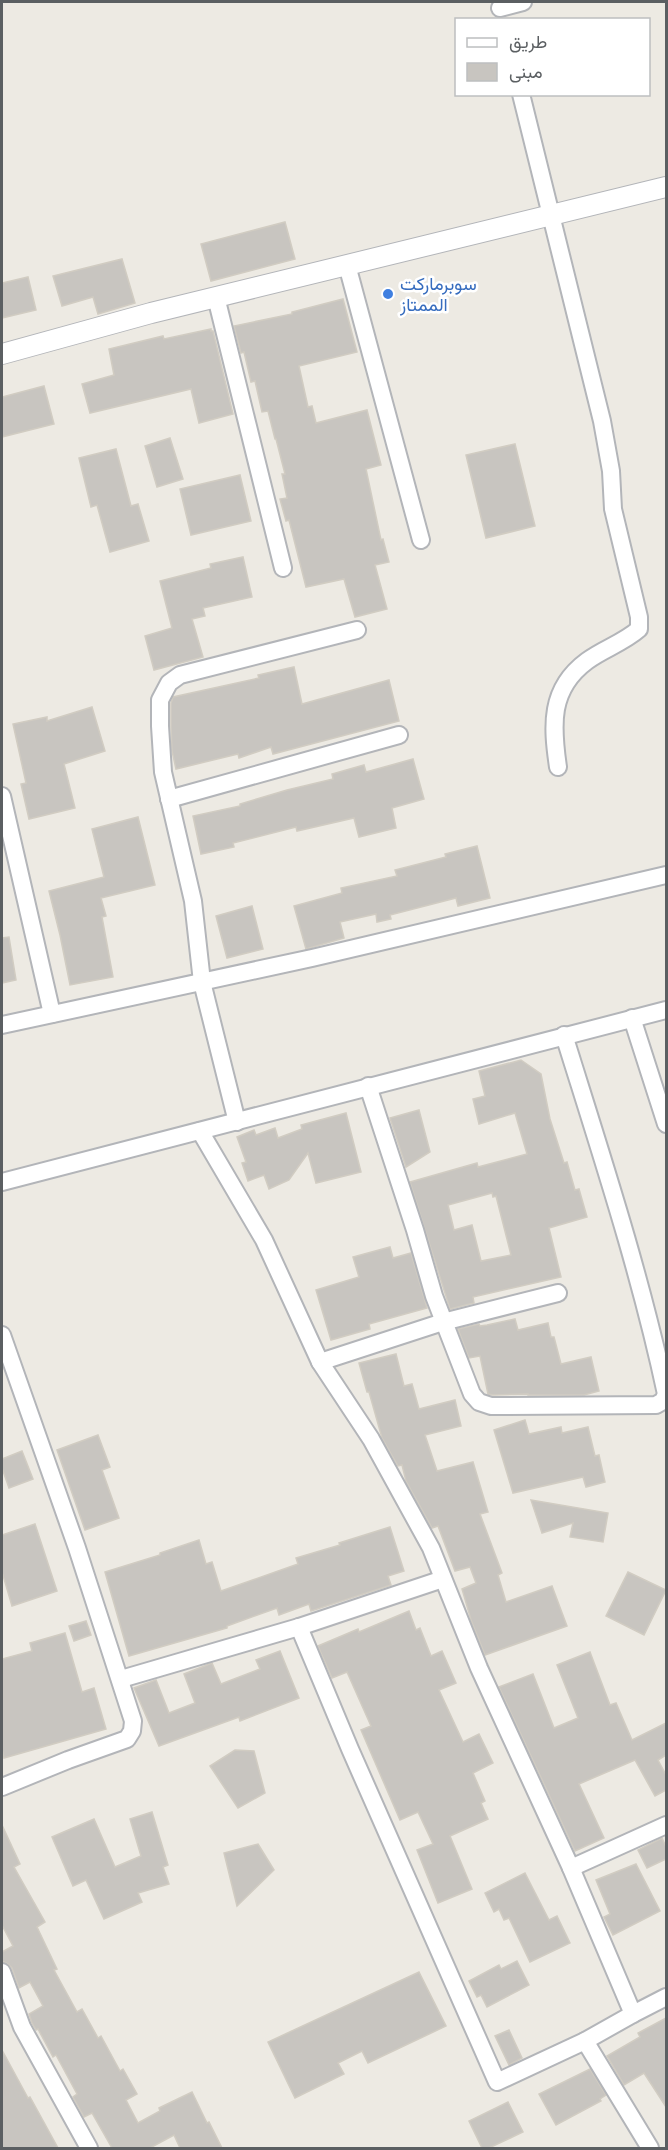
<svg xmlns="http://www.w3.org/2000/svg" width="668" height="2150" font-family="Arial,Vazirmatn,sans-serif">
	<style>
		.building { fill: #c8c5c0; stroke: #d1ccc2; stroke-width: 1.5; fill-rule: evenodd }
		.lines { fill: none; stroke-linecap: round; stroke-linejoin: round }
		.minor-casing { stroke: #b3b5b9; stroke-width: 20 }
		.tertiary-casing { stroke: #b3b5b9; stroke-width: 22 }
		.minor { stroke: #fff; stroke-width: 16 }
		.tertiary { stroke: #fff; stroke-width: 20 }
		.shop-dot { fill: #3f7fe0; stroke: #fff; stroke-width: 2 }
		.labels { text-anchor: middle; dominant-baseline: central; stroke-width: 5; stroke-linejoin: round; paint-order: stroke }
		.shop-label { font-size: 18px; fill: #366cbe; stroke: #fff; text-anchor: start }
	</style>
	<rect width="100%" height="100%" fill="#edeae3"/>
	<g class="building">
		<polygon points="285,222 295,259 211,281 201,244"/>
		<polygon points="122,259 135,303 98,314 93,297 62,306 53,276"/>
		<polygon points="28,277 36,310 2,318 2,283"/>
		<polygon points="343,299 357,352 299,366 308,407 312,406 316,423 367,410 381,465 366,469 381,540 383,539 389,562 375,565 387,609 355,617 344,579 306,587 289,520 286,521 280,499 287,498 282,474 285,474 276,439 275,439 268,411 262,412 255,381 251,382 244,352 241,353 234,326 292,314 292,312"/>
		<polygon points="211,329 211,331 213,331 233,414 199,423 191,389 90,413 82,384 114,375 109,349 163,336 164,339"/>
		<polygon points="44,386 54,424 2,437 2,397"/>
		<polygon points="170,438 183,479 157,487 145,446"/>
		<polygon points="515,444 535,526 486,538 466,455"/>
		<polygon points="116,449 131,506 138,504 149,541 110,552 97,505 91,507 79,458"/>
		<polygon points="240,475 251,521 191,535 180,489"/>
		<polygon points="243,557 252,597 203,608 205,616 192,619 203,657 154,670 145,636 172,628 160,581 211,568 210,564"/>
		<polygon points="294,667 302,704 389,680 399,721 273,754 271,747 239,758 238,754 176,769 172,751 171,726 171,703 173,697 259,678 258,675"/>
		<polygon points="92,707 105,751 64,764 75,808 29,819 21,784 26,783 13,724 47,717 47,721"/>
		<polygon points="413,759 424,799 392,808 396,828 359,837 354,818 297,831 296,827 233,843 234,847 201,854 193,816 240,806 240,804 287,790 333,779 332,774 364,765 366,772"/>
		<polygon points="138,817 155,885 101,898 106,916 102,917 113,977 70,985 60,935 49,891 104,877 92,829"/>
		<polygon points="477,846 490,898 458,906 456,898 390,915 391,919 377,922 376,914 340,922 344,938 306,949 294,906 342,893 341,888 397,876 395,870 446,857 445,854"/>
		<polygon points="252,906 263,949 227,958 216,916"/>
		<polygon points="9,937 16,980 2,983 2,938"/>
		<path d="M521,1060L541,1074L550,1119L564,1163L567,1162L575,1190L579,1189L587,1217L549,1228L561,1277L473,1297L474,1303L450,1309L410,1182L477,1163L478,1167L527,1154L515,1113L479,1124L473,1099L485,1096L479,1071ZM492,1193L493,1197L496,1196L511,1255L481,1261L472,1225L454,1230L448,1205Z"/>
		<polygon points="419,1110 430,1152 406,1167 390,1118"/>
		<polygon points="346,1113 361,1172 316,1183 308,1153 289,1180 269,1189 264,1175 248,1181 242,1163 246,1162 237,1137 254,1130 256,1135 275,1128 278,1138 302,1129 301,1125"/>
		<polygon points="390,1247 393,1258 411,1253 427,1308 369,1324 370,1329 331,1340 316,1290 359,1277 353,1257"/>
		<polygon points="515,1319 518,1330 548,1323 551,1337 554,1337 561,1364 591,1357 599,1391 584,1395 528,1395 528,1394 493,1395 488,1394 480,1356 469,1358 458,1329 479,1324 480,1326 487,1325"/>
		<polygon points="396,1354 404,1386 412,1384 419,1409 455,1400 461,1426 425,1435 437,1471 473,1462 488,1512 480,1514 502,1573 498,1575 506,1602 552,1586 567,1626 485,1655 471,1620 462,1589 476,1583 470,1567 455,1571 438,1526 432,1528 406,1481 402,1465 398,1466 382,1438 369,1392 367,1392 359,1363"/>
		<polygon points="525,1420 529,1434 561,1427 562,1433 588,1427 595,1456 599,1455 605,1482 586,1487 583,1477 513,1493 494,1430"/>
		<polygon points="98,1435 110,1467 102,1470 119,1518 85,1530 57,1450"/>
		<polygon points="22,1451 33,1479 9,1488 2,1468 2,1459"/>
		<polygon points="531,1500 608,1513 603,1542 570,1537 573,1523 542,1533"/>
		<polygon points="35,1524 57,1591 12,1606 2,1572 2,1535"/>
		<polygon points="390,1527 404,1571 388,1576 391,1585 311,1611 309,1604 279,1615 277,1608 227,1626 227,1628 129,1656 105,1572 160,1555 160,1553 199,1540 206,1564 212,1562 221,1591 298,1564 296,1558 340,1545 339,1543"/>
		<polygon points="628,1572 666,1590 644,1635 606,1616"/>
		<polygon points="409,1611 416,1630 420,1628 431,1656 442,1651 456,1683 439,1690 463,1742 479,1734 493,1763 473,1773 485,1801 481,1803 488,1819 450,1836 472,1889 438,1903 417,1850 433,1844 418,1812 400,1820 361,1730 371,1726 347,1672 332,1678 318,1646 358,1629 359,1632"/>
		<polygon points="86,1621 91,1635 74,1641 69,1626"/>
		<polygon points="65,1633 82,1692 94,1688 106,1729 4,1758 2,1749 2,1659 32,1651 30,1643"/>
		<polygon points="280,1651 299,1698 240,1721 239,1717 159,1746 134,1688 156,1680 169,1713 195,1703 184,1674 212,1663 221,1684 260,1669 256,1660"/>
		<polygon points="590,1652 610,1705 616,1703 632,1740 666,1723 666,1755 658,1760 666,1775 666,1790 655,1796 635,1760 579,1784 604,1838 575,1851 499,1687 533,1674 554,1728 578,1718 557,1665"/>
		<polygon points="235,1750 254,1751 265,1793 238,1808 210,1766"/>
		<polygon points="152,1812 168,1865 163,1867 169,1884 138,1893 142,1902 104,1919 86,1880 73,1886 52,1837 94,1819 115,1867 141,1856 130,1819"/>
		<polygon points="2,1825 20,1864 14,1867 45,1922 37,1927 57,1969 54,1970 77,2012 82,2009 98,2038 101,2036 120,2071 123,2069 137,2094 126,2100 138,2123 160,2111 159,2108 192,2092 207,2123 209,2122 222,2148 180,2148 174,2135 150,2148 112,2148 92,2113 84,2117 73,2097 77,2094 56,2055 53,2057 38,2029 36,2030 32,2023 29,2014 43,2006 30,1982 19,1988 12,1968 8,1964 2,1961 2,1952 13,1946 2,1925"/>
		<polygon points="662,1838 666,1847 666,1859 647,1868 638,1850"/>
		<polygon points="258,1844 274,1870 237,1906 224,1853"/>
		<polygon points="636,1864 660,1911 613,1935 604,1917 610,1914 596,1880"/>
		<polygon points="525,1873 549,1920 557,1916 570,1943 530,1962 509,1918 504,1920 499,1909 494,1912 485,1893"/>
		<polygon points="517,1961 529,1985 487,2007 481,1995 477,1997 469,1981 499,1965 501,1969"/>
		<polygon points="419,1972 446,2026 368,2063 362,2051 338,2063 344,2074 295,2098 268,2042"/>
		<polygon points="666,2018 666,2107 644,2073 624,2085 607,2056 640,2037 638,2033"/>
		<polygon points="509,2030 522,2058 509,2065 495,2036"/>
		<polygon points="2,2050 28,2098 30,2097 58,2148 2,2148"/>
		<polygon points="590,2069 606,2095 600,2099 601,2101 556,2125 539,2094"/>
		<polygon points="508,2102 523,2132 489,2148 482,2148 469,2121"/>
	</g>
	<g class="lines">
		<defs>
			<g id="minor">
				<polyline points="500,8 523,2"/>
				<path d="M521,94L602,421L611,471L613,509L639,617V629C623,643 603,649 587,661C549,689 552,726 558,767"/>
				<polyline points="347,265 421,540"/>
				<polyline points="216,297 283,568"/>
				<polyline points="2,796 52,1014"/>
				<polyline points="169,799 399,735"/>
				<polyline points="632,1018 666,1124"/>
				<polyline points="2,1025 312,958 666,875"/>
				<path d="M368,1086L415,1230L434,1296L472,1394L479,1402L491,1406L656,1405L663,1401L666,1394C640,1272 601,1154 564,1035"/>
				<polyline points="237,1122 202,982 193,901 163,772 160,726 160,700 169,683 180,675 357,630"/>
				<polyline points="200,1131 264,1240 320,1362 371,1439 431,1548 479,1668 571,1868 633,2014 666,1997"/>
				<polyline points="2,1182 666,1010"/>
				<polyline points="2,1335 77,1548 133,1721 132,1731 127,1739 68,1760 2,1787"/>
				<polyline points="320,1362 443,1322 558,1293"/>
				<polyline points="299,1627 350,1749 497,2082 585,2041"/>
				<polyline points="121,1679 299,1627 443,1579"/>
				<polyline points="571,1868 666,1825"/>
				<polyline points="2,1972 22,2027 89,2148"/>
				<polyline points="633,2014 585,2041 650,2148"/>
			</g>
			<polyline id="tertiary" points="2,354 151,313 666,187"/>
		</defs>
		<use href="#minor" class="minor-casing"/>
		<use href="#tertiary" class="tertiary-casing"/>
		<use href="#minor" class="minor"/>
		<use href="#tertiary" class="tertiary"/>
	</g>
	<circle class="shop-dot" cx="388" cy="294" r="6"/>
	<g class="labels">
		<g class="shop-label">
			<text x="400" y="284">سوبرماركت<tspan x="400" dy="21">الممتاز</tspan></text>
		</g>
	</g>
	<rect width="668" height="2150" fill="none" stroke="#5b5f62" stroke-width="6"/>
	<rect x="455" y="18" width="195" height="78" fill="#ffffff" stroke="#bdbfc0" stroke-width="1.5"/>
	<rect x="467" y="38" width="30" height="9" fill="#ffffff" stroke="#bdbfc0" stroke-width="1.5"/>
	<text x="509" y="48" font-size="18" fill="#5b5f62">طريق</text>
	<rect x="467" y="63" width="30" height="18" fill="#c8c5c0" stroke="#bdbfc0" stroke-width="1.5"/>
	<text x="509" y="78" font-size="18" fill="#5b5f62">مبنى</text>
</svg>
